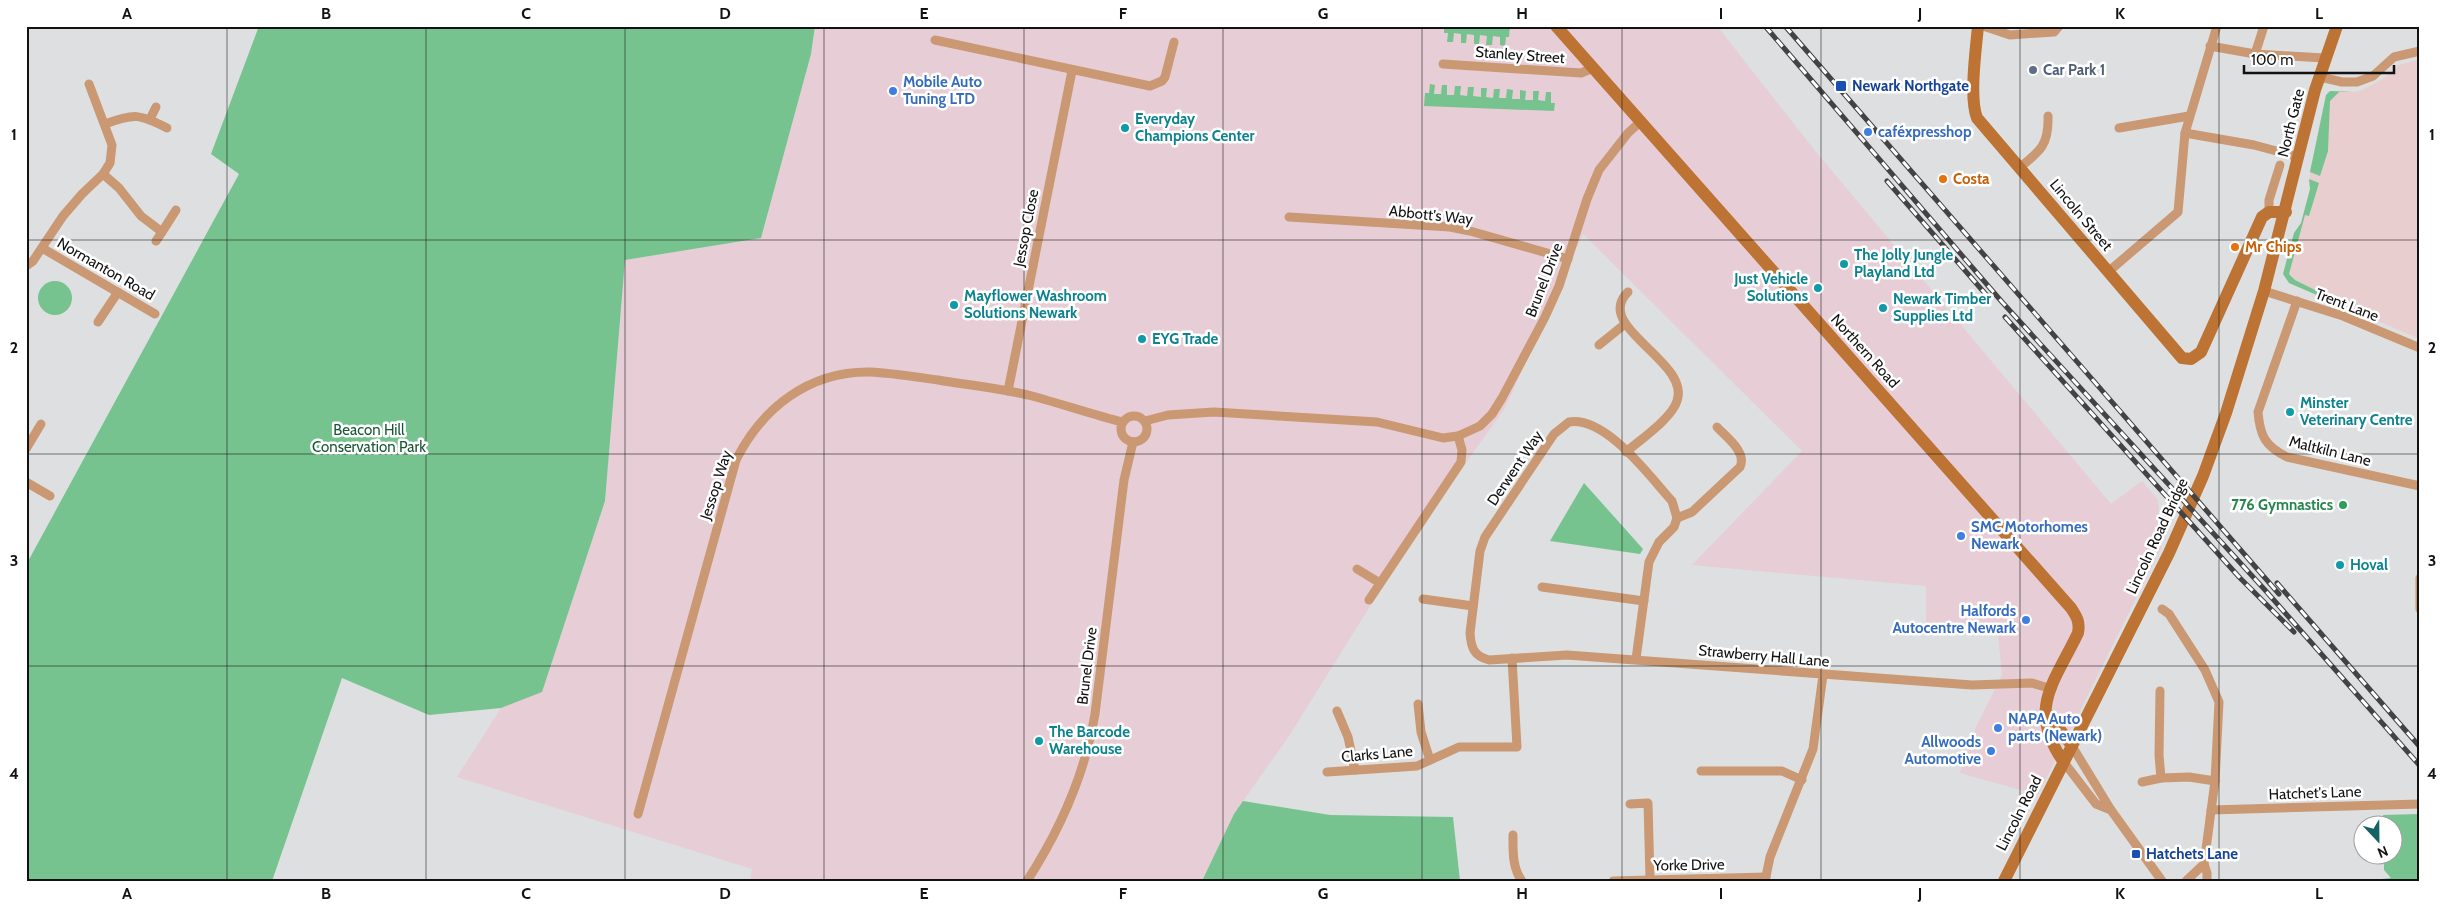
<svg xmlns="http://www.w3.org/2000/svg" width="2446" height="907" font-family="Cabin,sans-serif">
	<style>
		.commercial { fill: #e8cecf }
		.industrial { fill: #e6cdd6 }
		.green { fill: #76c38f }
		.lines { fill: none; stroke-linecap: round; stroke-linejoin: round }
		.street { stroke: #ca9872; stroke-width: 9 }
		.secondary { stroke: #bc7334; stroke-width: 12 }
		.rail-casing { stroke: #434344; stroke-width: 5 }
		.rail { stroke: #fff; stroke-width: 3; stroke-dasharray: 9; stroke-linecap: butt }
		.grid { fill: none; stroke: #121212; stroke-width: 1; stroke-opacity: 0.55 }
		.service-dot { fill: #5c6f8a; stroke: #fff; stroke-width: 2 }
		.transit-dot { fill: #1a4fb4; stroke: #fff; stroke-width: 2 }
		.shop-dot { fill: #3f7fe0; stroke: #fff; stroke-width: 2 }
		.culture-dot { fill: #0f9aa8; stroke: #fff; stroke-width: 2 }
		.food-dot { fill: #e8710a; stroke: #fff; stroke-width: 2 }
		.leisure-dot { fill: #2e9e5b; stroke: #fff; stroke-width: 2 }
		.labels { text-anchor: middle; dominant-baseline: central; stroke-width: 5; stroke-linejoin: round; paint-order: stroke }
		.street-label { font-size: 15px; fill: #121212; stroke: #fff }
		.service-label { font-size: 15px; font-weight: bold; fill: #4e5e75; stroke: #fff; text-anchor: start }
		.shop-label { font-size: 15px; font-weight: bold; fill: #366cbe; stroke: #fff; text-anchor: start }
		.transit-label { font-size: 15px; font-weight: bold; fill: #164399; stroke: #fff; text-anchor: start }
		.culture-label { font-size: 15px; font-weight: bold; fill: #0d838f; stroke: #fff; text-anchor: start }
		.food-label { font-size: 15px; font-weight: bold; fill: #c56008; stroke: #fff; text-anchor: start }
		.park-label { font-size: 15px; fill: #185733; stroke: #fff }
		.leisure-label { font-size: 15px; font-weight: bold; fill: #27864d; stroke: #fff; text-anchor: end }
		.neatline { fill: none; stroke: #121212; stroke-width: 2 }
		.grid-label { font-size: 16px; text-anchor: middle; font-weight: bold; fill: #121212 }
	</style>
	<rect width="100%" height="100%" fill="#dedfe0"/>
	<polygon class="commercial" points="2420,59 2420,339 2294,285 2283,274 2294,233 2301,223 2310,189 2310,170 2328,93 2334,91 2354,92 2362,90 2383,79 2399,65"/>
	<polygon class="industrial" points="815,26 1717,26 1816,152 2111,504 2142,481 2158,500 2162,546 2038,795 1960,773 1976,727 2002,675 1997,624 1926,623 1926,586 1692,565 1802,451 1583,234 1505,408 1417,531 1289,736 1234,814 1202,881 750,881 752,869 457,777 501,708 542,691 605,501 625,260 761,238 811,54"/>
	<g class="green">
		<polygon points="259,26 815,26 811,54 761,238 625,260 605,501 542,692 501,708 429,715 342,678 272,881 26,881 26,565 239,174 211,154"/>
		<polygon points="1444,26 1510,26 1509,37 1506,37 1505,46 1500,45 1500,37 1493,36 1492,45 1486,45 1487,36 1480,35 1479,44 1474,44 1474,35 1467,34 1466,43 1461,43 1461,34 1454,33 1453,42 1447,42 1448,33 1444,33"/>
		<polygon points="1430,84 1435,85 1434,94 1441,94 1442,85 1447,85 1447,95 1454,95 1455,86 1461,86 1460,95 1467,96 1468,87 1474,87 1473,96 1481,97 1481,88 1487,88 1486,97 1493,98 1494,89 1500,89 1499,98 1506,98 1507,89 1513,90 1512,99 1520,99 1520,90 1526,91 1525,100 1533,100 1533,91 1539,91 1538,100 1545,101 1546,92 1551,92 1551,103 1555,103 1554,111 1424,106 1425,93 1429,93"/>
		<polygon points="2330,91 2354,92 2339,92 2330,101 2328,151 2320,176 2310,172 2326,95"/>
		<polygon points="2309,179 2319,183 2309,216 2305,215 2289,274 2295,280 2337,301 2333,302 2289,283 2283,274 2294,233 2301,223 2310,189"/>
		<circle cx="55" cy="298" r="17"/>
		<polygon points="1584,483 1643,549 1640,554 1550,541"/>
		<polygon points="1243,801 1330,815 1453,817 1460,881 1202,881 1234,814"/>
		<polygon points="2420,814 2420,881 2363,881 2391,878 2384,870 2384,855 2394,854 2394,824 2383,824 2383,815"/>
	</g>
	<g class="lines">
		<g class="street">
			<polyline points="1983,26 2010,35 2054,32 2059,26"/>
			<polyline points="935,40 1150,86 1162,81 1165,77 1174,42"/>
			<polyline points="2210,46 2255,54 2324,58"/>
			<polyline points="2255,54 2264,26"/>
			<polyline points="1443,64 1581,73 1593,68"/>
			<polyline points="2320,77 2342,82 2357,82 2373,76 2394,57 2420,51"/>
			<polyline points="150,119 156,107"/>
			<path d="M105,124C135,113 139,114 167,128"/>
			<polyline points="2119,128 2189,116"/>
			<polyline points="2185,133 2254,145 2299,157"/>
			<path d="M2019,168C2041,151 2049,144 2048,116"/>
			<polyline points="103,174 119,188 141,216 162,232 176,210"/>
			<polyline points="2269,212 2269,200 2280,165"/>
			<polyline points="1289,217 1450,227 1470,231 1568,259"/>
			<polyline points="156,241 162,232"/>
			<polyline points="42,248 155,314"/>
			<polyline points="26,266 33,261 63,216 82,194 103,174 110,163 112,145 89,84"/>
			<polyline points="2108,272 2178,212 2185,133 2217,26"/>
			<polyline points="2264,291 2343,316 2420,348"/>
			<path d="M2297,301L2258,412C2260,436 2265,446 2287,457L2420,486"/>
			<polyline points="98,322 118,292"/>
			<polyline points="1599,345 1625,324"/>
			<polyline points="1008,391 1072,71"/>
			<circle cx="1134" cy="429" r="13"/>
			<polyline points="1145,421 1168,415 1214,412 1377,422 1443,438 1458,436 1480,426 1492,414 1502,398 1545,317 1559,286 1587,199 1599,170 1628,133 1640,122"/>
			<polyline points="26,449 41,424"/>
			<path d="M1626,452C1640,440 1672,418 1677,401C1691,361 1592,327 1628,292"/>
			<polyline points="26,482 50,496"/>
			<path d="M1677,518L1692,512L1740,467C1747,452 1727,438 1717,427"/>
			<polyline points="1357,569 1380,583"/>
			<polyline points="2420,578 2420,609"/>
			<polyline points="1542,587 1644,601"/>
			<polyline points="1423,599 1473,606"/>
			<polyline points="1369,600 1461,462 1462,450 1458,436"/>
			<polyline points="2162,609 2169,614 2205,670 2219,702 2215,781 2204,864 2207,873 2207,881"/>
			<path d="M1636,659L1649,562L1659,542L1674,527L1677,518L1672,501C1650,477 1606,416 1569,422L1554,434L1485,537L1480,551L1470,633C1471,648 1474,656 1489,660L1567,655L1972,685L2032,683L2052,689"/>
			<polyline points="2160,691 2159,755 2161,778 2189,777 2215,781"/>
			<polyline points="1418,704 1421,732 1430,760"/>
			<polyline points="1337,711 1348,737 1355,770"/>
			<polyline points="2072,746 2111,810"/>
			<polyline points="2063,761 2096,804 2111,810 2162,881"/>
			<polyline points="1701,771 1782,771 1802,780"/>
			<polyline points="1327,772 1417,766 1459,747 1517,747 1512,658"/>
			<polyline points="2142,782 2161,778"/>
			<polyline points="1630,804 1648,803 1650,878"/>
			<polyline points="2211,810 2420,804"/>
			<path d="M638,814L736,460C762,408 809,371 870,372C893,373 916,377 938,380C968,385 998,388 1028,395C1059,403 1091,414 1122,422"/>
			<path d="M1513,835C1513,850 1512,868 1522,881"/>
			<path d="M1027,881C1060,830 1085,774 1095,714L1124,480L1133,442"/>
			<polyline points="1613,881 1766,877"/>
			<polyline points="1765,881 1770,857 1813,749 1823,675"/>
			<polyline points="2186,881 2204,864"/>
		</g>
		<g class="secondary">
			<path d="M1556,26L2071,608C2077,617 2080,622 2078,633C2054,683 2027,709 2063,761"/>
			<path d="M1978,26C1976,49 1969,98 1977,118L2182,358L2191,359L2201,352L2262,217L2269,212H2286"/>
			<polyline points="2045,716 2050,716 2072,746"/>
			<polyline points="2004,881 2169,553 2203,476 2226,413 2264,291 2315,90 2337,26"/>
		</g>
		<defs>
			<g id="rail">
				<polyline points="1765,26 2002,302 2265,590 2420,766"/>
				<polyline points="1785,26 2279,594"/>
				<polyline points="1887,181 1989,298"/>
				<polyline points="2005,317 2240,578 2294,632"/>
				<polyline points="2277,583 2420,747"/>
			</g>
		</defs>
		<use href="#rail" class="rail-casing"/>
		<use href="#rail" class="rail"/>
	</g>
	<path class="grid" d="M227,26V881M426,26V881M625,26V881M824,26V881M1024,26V881M1223,26V881M1422,26V881M1622,26V881M1821,26V881M2020,26V881M2219,26V881M26,240H2420M26,454H2420M26,666H2420"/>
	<circle class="service-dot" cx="2033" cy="70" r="5"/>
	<g class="transit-dot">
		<rect x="1835" y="80" width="12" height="12" rx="2.5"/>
		<rect x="2131" y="849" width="10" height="10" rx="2.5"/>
	</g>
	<g class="shop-dot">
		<circle cx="893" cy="91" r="5"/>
		<circle cx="1868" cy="132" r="5"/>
		<circle cx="1961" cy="536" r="5"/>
		<circle cx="2026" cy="620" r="5"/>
		<circle cx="1998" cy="728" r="5"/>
		<circle cx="1991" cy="751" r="5"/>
	</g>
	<g class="culture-dot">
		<circle cx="1125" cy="128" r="5"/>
		<circle cx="1844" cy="264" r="5"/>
		<circle cx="1818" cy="288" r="5"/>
		<circle cx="954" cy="305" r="5"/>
		<circle cx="1883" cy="308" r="5"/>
		<circle cx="1142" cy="339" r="5"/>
		<circle cx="2290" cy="412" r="5"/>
		<circle cx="2340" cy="565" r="5"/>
		<circle cx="1039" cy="741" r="5"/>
	</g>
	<g class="food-dot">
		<circle cx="1943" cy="179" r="5"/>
		<circle cx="2235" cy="247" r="5"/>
	</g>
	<circle class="leisure-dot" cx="2343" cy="505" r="5"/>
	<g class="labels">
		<g class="street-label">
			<text transform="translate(1520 55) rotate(4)">Stanley Street</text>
			<text transform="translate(2291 123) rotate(-76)">North Gate</text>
			<text transform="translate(1431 215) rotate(6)">Abbott's Way</text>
			<text transform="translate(2081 215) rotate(50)">Lincoln Street</text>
			<text transform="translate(1026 228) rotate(-79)">Jessop Close</text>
			<text transform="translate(106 269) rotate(30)">Normanton Road</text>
			<text transform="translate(1544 280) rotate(-69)">Brunel Drive</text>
			<text transform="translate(2347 305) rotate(21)">Trent Lane</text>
			<text transform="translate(1865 351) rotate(48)">Northern Road</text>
			<text transform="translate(2330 451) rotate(14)">Maltkiln Lane</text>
			<text transform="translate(1515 468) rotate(-56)">Derwent Way</text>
			<text transform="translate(716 485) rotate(-72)">Jessop Way</text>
			<text transform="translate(2157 536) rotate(-65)">Lincoln Road Bridge</text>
			<text transform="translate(1764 656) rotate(5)">Strawberry Hall Lane</text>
			<text transform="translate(1087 666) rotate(-83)">Brunel Drive</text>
			<text transform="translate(1377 754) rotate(-5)">Clarks Lane</text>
			<text transform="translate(2315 793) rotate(-2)">Hatchet's Lane</text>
			<text transform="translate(2019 813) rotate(-63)">Lincoln Road</text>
			<text transform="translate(1689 865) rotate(-1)">Yorke Drive</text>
		</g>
		<g class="service-label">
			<text x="2043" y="70">Car Park 1</text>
		</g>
		<g class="shop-label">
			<text x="903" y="82">Mobile Auto<tspan x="903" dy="17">Tuning LTD</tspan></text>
			<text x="1878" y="132">caféxpresshop</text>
			<text x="1971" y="527">SMC Motorhomes<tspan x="1971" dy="17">Newark</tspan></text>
			<text x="2016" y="611" text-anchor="end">Halfords<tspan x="2016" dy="17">Autocentre Newark</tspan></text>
			<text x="2008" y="719">NAPA Auto<tspan x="2008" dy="17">parts (Newark)</tspan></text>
			<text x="1981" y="742" text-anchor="end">Allwoods<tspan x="1981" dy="17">Automotive</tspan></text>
		</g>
		<g class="transit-label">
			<text x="1852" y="86">Newark Northgate</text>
			<text x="2146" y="854">Hatchets Lane</text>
		</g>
		<g class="culture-label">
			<text x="1135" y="119">Everyday<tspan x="1135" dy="17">Champions Center</tspan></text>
			<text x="1854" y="255">The Jolly Jungle<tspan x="1854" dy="17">Playland Ltd</tspan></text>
			<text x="1808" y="279" text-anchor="end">Just Vehicle<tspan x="1808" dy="17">Solutions</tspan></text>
			<text x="964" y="296">Mayflower Washroom<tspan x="964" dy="17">Solutions Newark</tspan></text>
			<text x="1893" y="299">Newark Timber<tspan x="1893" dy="17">Supplies Ltd</tspan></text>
			<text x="1152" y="339">EYG Trade</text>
			<text x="2300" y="403">Minster<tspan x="2300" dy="17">Veterinary Centre</tspan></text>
			<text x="2350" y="565">Hoval</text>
			<text x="1049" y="732">The Barcode<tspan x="1049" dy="17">Warehouse</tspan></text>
		</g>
		<g class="food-label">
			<text x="1953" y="179">Costa</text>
			<text x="2245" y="247">Mr Chips</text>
		</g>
		<g class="park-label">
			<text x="369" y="430">Beacon Hill<tspan x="369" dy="17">Conservation Park</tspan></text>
		</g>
		<g class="leisure-label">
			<text x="2333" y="505">776 Gymnastics</text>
		</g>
	</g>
	<rect width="2446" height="907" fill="none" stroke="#ffffff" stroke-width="55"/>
	<g transform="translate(2378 840) rotate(158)"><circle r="24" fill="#ffffff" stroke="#a0a0a0"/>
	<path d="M0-4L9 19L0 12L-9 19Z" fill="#146466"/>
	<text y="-8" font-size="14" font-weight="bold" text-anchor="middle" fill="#121212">N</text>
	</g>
	<path d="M2244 65v8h150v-8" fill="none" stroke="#121212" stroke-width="2.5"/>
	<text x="2251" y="65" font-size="15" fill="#121212" stroke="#ffffff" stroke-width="4" paint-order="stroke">100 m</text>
	<rect x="28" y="28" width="2390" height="852" class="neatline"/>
	<g class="grid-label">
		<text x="127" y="19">A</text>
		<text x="326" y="19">B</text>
		<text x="526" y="19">C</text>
		<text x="725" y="19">D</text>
		<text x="924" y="19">E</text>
		<text x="1123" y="19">F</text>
		<text x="1323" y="19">G</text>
		<text x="1522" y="19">H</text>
		<text x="1721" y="19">I</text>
		<text x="1920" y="19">J</text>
		<text x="2120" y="19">K</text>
		<text x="2319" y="19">L</text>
		<text x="14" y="140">1</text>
		<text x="2432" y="140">1</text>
		<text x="14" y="353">2</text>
		<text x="2432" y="353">2</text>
		<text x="14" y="566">3</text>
		<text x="2432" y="566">3</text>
		<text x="14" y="779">4</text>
		<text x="2432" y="779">4</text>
		<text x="127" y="899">A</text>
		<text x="326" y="899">B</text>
		<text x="526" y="899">C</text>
		<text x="725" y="899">D</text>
		<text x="924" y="899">E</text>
		<text x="1123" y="899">F</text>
		<text x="1323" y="899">G</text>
		<text x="1522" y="899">H</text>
		<text x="1721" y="899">I</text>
		<text x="1920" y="899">J</text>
		<text x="2120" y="899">K</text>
		<text x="2319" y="899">L</text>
	</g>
</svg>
